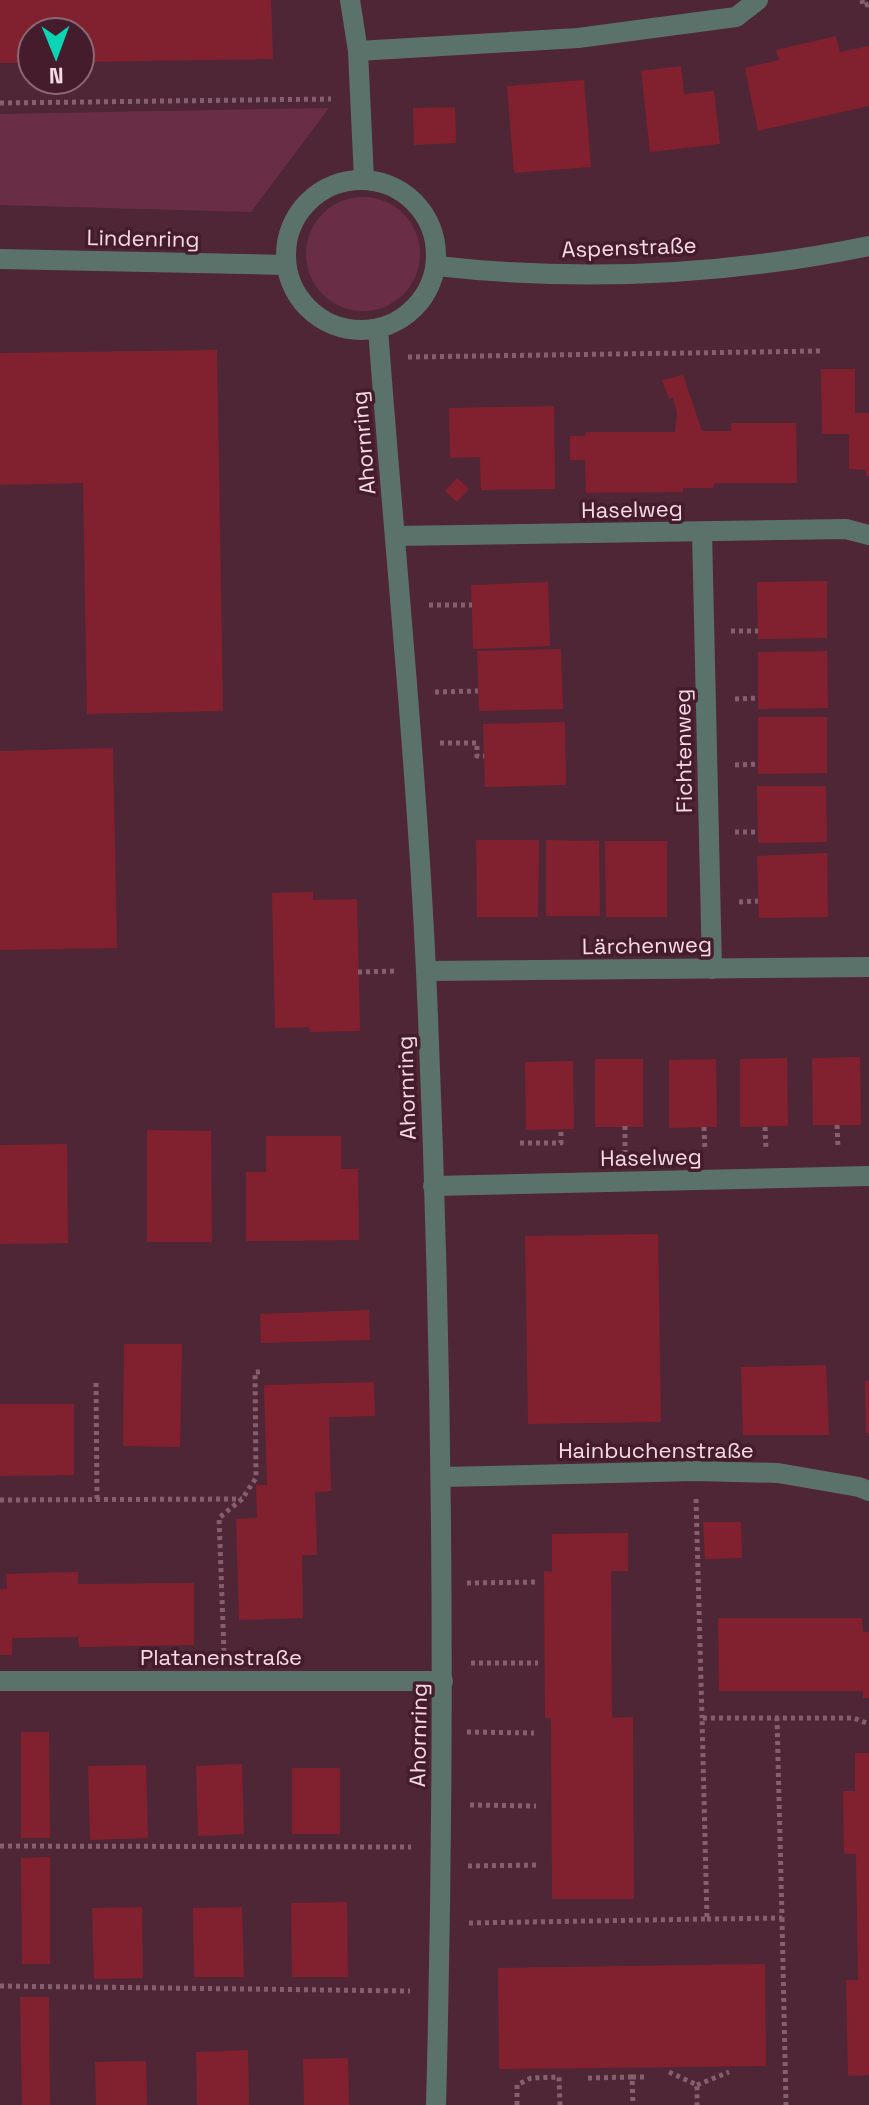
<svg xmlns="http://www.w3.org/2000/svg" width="869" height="2105" font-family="'Space Grotesk',sans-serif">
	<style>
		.green { fill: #692e46 }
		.building { fill: #81212f }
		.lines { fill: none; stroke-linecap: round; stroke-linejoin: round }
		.path { stroke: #845f6d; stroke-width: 5; stroke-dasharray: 4 4; stroke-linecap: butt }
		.minor { stroke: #5b726b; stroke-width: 20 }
		.labels { text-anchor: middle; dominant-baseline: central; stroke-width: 7; stroke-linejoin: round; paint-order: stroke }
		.street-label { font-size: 22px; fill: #f7dbe4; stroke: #441c2c }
	</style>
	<rect width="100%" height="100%" fill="#4f2636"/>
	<g class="green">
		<polygon points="329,108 251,212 0,205 0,114"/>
		<circle cx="363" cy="254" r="57"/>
	</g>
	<g class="building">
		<polygon points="0,0 271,0 273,59 80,62 80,32 32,32 32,63 0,63"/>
		<polygon points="836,36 840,52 869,46 869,106 758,131 745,68 779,60 776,50"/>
		<polygon points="681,66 684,94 714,91 720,144 650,152 641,71"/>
		<polygon points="584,80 591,167 514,173 507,86"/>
		<polygon points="455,107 456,143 414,145 413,108"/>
		<polygon points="217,350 223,711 87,714 83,483 0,485 0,353"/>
		<polygon points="821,369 855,369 855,413 869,413 869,476 866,476 866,470 849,469 849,434 822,434"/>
		<polygon points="683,375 702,431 731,431 731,423 796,423 797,483 714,483 714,488 683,488 683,492 586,493 585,460 570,460 570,436 585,436 586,432 675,432 677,414 673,397 669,399 662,380"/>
		<polygon points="554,406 555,489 481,490 480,457 450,458 449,408"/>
		<polygon points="457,478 469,489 457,502 445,491"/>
		<polygon points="827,581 827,638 758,639 757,582"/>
		<polygon points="548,582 550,646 473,649 471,585"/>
		<polygon points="561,649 563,709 479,711 477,651"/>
		<polygon points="827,651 828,708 758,709 758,652"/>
		<polygon points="758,717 827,717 827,773 758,774"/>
		<polygon points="565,722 566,785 485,787 483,724"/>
		<polygon points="113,748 117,948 0,950 0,751"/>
		<polygon points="757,786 826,786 827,842 758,843"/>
		<polygon points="476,840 539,840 538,917 477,917"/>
		<polygon points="546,840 599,841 600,916 546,916"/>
		<polygon points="605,841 667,841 667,917 606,917"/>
		<polygon points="827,853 828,917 759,918 757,856"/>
		<polygon points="313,892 313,900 357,899 360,1031 310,1032 309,1027 275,1028 272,893"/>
		<polygon points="860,1057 861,1125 813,1125 812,1058"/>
		<polygon points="787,1058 788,1126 740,1127 740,1059"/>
		<rect x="595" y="1059" width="48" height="68"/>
		<polygon points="716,1059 717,1127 669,1128 669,1060"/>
		<polygon points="573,1061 574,1129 526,1130 525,1062"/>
		<polygon points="147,1130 211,1131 212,1242 147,1242"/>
		<polygon points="266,1136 341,1136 341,1169 358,1169 359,1240 246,1241 246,1172 266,1172"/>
		<polygon points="67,1144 68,1243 0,1244 0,1145"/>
		<polygon points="658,1234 661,1422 528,1424 525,1236"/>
		<polygon points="369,1310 370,1340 261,1343 260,1314"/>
		<polygon points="124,1344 182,1344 180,1447 123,1446"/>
		<polygon points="826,1365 829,1435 743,1435 741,1367"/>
		<polygon points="865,1381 869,1381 869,1433 866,1433"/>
		<polygon points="374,1382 375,1416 329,1417 331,1491 315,1492 317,1555 302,1555 303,1618 239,1620 236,1519 257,1518 256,1485 267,1485 264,1385"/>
		<polygon points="0,1404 74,1404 74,1475 0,1476"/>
		<polygon points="703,1522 741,1522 742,1558 705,1559"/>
		<polygon points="628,1533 628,1571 611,1571 612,1718 633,1717 634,1899 552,1899 551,1718 545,1718 544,1571 552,1572 552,1534"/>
		<polygon points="78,1572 78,1584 194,1583 194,1645 79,1647 78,1637 12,1638 12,1655 0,1655 0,1589 7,1589 6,1574"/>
		<polygon points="718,1618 862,1618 863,1632 869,1632 869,1698 863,1698 863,1691 719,1691"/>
		<polygon points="21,1732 49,1732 50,1838 21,1838"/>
		<polygon points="855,1753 869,1753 869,2075 848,2076 846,1980 858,1980 856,1854 844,1854 843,1791 855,1791"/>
		<polygon points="242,1764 244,1834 198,1836 196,1766"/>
		<polygon points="146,1765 148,1838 90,1840 88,1766"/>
		<rect x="292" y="1768" width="48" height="66"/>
		<polygon points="50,1857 50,1964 22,1964 21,1858"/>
		<polygon points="347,1902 348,1977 292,1977 291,1903"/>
		<polygon points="142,1907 143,1978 94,1979 92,1908"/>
		<polygon points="242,1907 244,1977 194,1977 193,1908"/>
		<polygon points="765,1964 766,2066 499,2069 498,1968"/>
		<polygon points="20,1997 49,1997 50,2105 22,2105"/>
		<polygon points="248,2050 249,2105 197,2105 196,2052"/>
		<polygon points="348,2058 349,2105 304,2105 303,2059"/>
		<polygon points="146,2061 147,2105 96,2105 95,2062"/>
	</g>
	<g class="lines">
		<g class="path">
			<polyline points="862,0 863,6 869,4"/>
			<polyline points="0,103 331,99"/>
			<polyline points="408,357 823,351"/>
			<polyline points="429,605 472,605"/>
			<polyline points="731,631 758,631"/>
			<polyline points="435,692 478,691"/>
			<polyline points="735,699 758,698"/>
			<polyline points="440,743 477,743 477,756 484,756"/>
			<polyline points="735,765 758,764"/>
			<polyline points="735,832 758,832"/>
			<polyline points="739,902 758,901"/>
			<polyline points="358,972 397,971"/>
			<polyline points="837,1125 838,1148"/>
			<polyline points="625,1126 625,1152"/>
			<polyline points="704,1127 705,1151"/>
			<polyline points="765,1127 766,1149"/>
			<polyline points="520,1143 561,1143 561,1129"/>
			<polyline points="96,1383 97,1500"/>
			<polyline points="696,1499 702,1718"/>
			<polyline points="0,1500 242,1499"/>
			<polyline points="467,1583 539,1582"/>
			<polyline points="224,1652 219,1518 242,1499 256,1478 255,1372 263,1372"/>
			<polyline points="471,1663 538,1663"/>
			<polyline points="467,1732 534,1733"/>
			<polyline points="470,1805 536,1806"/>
			<polyline points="0,1846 411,1847"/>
			<polyline points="468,1866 539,1865"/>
			<polyline points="782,1918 786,2105"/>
			<polyline points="707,1919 782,1918 777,1718"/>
			<polyline points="469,1923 707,1919 702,1718 854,1718 869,1724"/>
			<polyline points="0,1986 410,1991"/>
			<polyline points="669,2072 697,2085 697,2105"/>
			<polyline points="632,2077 644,2077"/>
			<polyline points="588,2078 632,2077 633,2105"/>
			<polyline points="697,2085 729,2072"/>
			<polyline points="517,2105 517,2085 531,2078 559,2077 560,2105"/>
		</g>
		<g class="minor">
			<polyline points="350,0 358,51 364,179"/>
			<polyline points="358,51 578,38 736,17 758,0"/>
			<circle cx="361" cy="255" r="75"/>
			<polyline points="0,259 286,265"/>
			<path d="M437,266C580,282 728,275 869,246"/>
			<path d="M378,329C394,543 416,756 426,971C443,1349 446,1727 436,2105"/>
			<polyline points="702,532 712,969"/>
			<polyline points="395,536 846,529 869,535"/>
			<polyline points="426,971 869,967"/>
			<polyline points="433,1186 869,1176"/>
			<polyline points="442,1477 695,1471 778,1473 859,1487 869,1491"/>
			<polyline points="0,1681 443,1681"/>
		</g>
	</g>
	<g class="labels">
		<g class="street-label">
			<text transform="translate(143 238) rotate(1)">Lindenring</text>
			<text transform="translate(629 247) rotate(-2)">Aspenstraße</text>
			<text transform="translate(363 443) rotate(-95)">Ahornring</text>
			<text transform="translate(632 509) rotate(-1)">Haselweg</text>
			<text transform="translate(683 751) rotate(-91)">Fichtenweg</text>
			<text transform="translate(647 945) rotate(-1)">Lärchenweg</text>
			<text transform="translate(406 1088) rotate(-92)">Ahornring</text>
			<text transform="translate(651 1157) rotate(-1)">Haselweg</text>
			<text x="656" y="1450">Hainbuchenstraße</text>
			<text x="221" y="1657">Platanenstraße</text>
			<text transform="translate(418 1735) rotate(-89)">Ahornring</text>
		</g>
	</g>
	<g transform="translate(56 56) rotate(179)"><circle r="38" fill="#441c2c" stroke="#8c6876" stroke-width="2"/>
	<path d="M0-6L14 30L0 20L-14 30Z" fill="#0bd5b5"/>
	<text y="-12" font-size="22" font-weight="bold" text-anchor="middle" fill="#f7dbe4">N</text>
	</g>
</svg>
